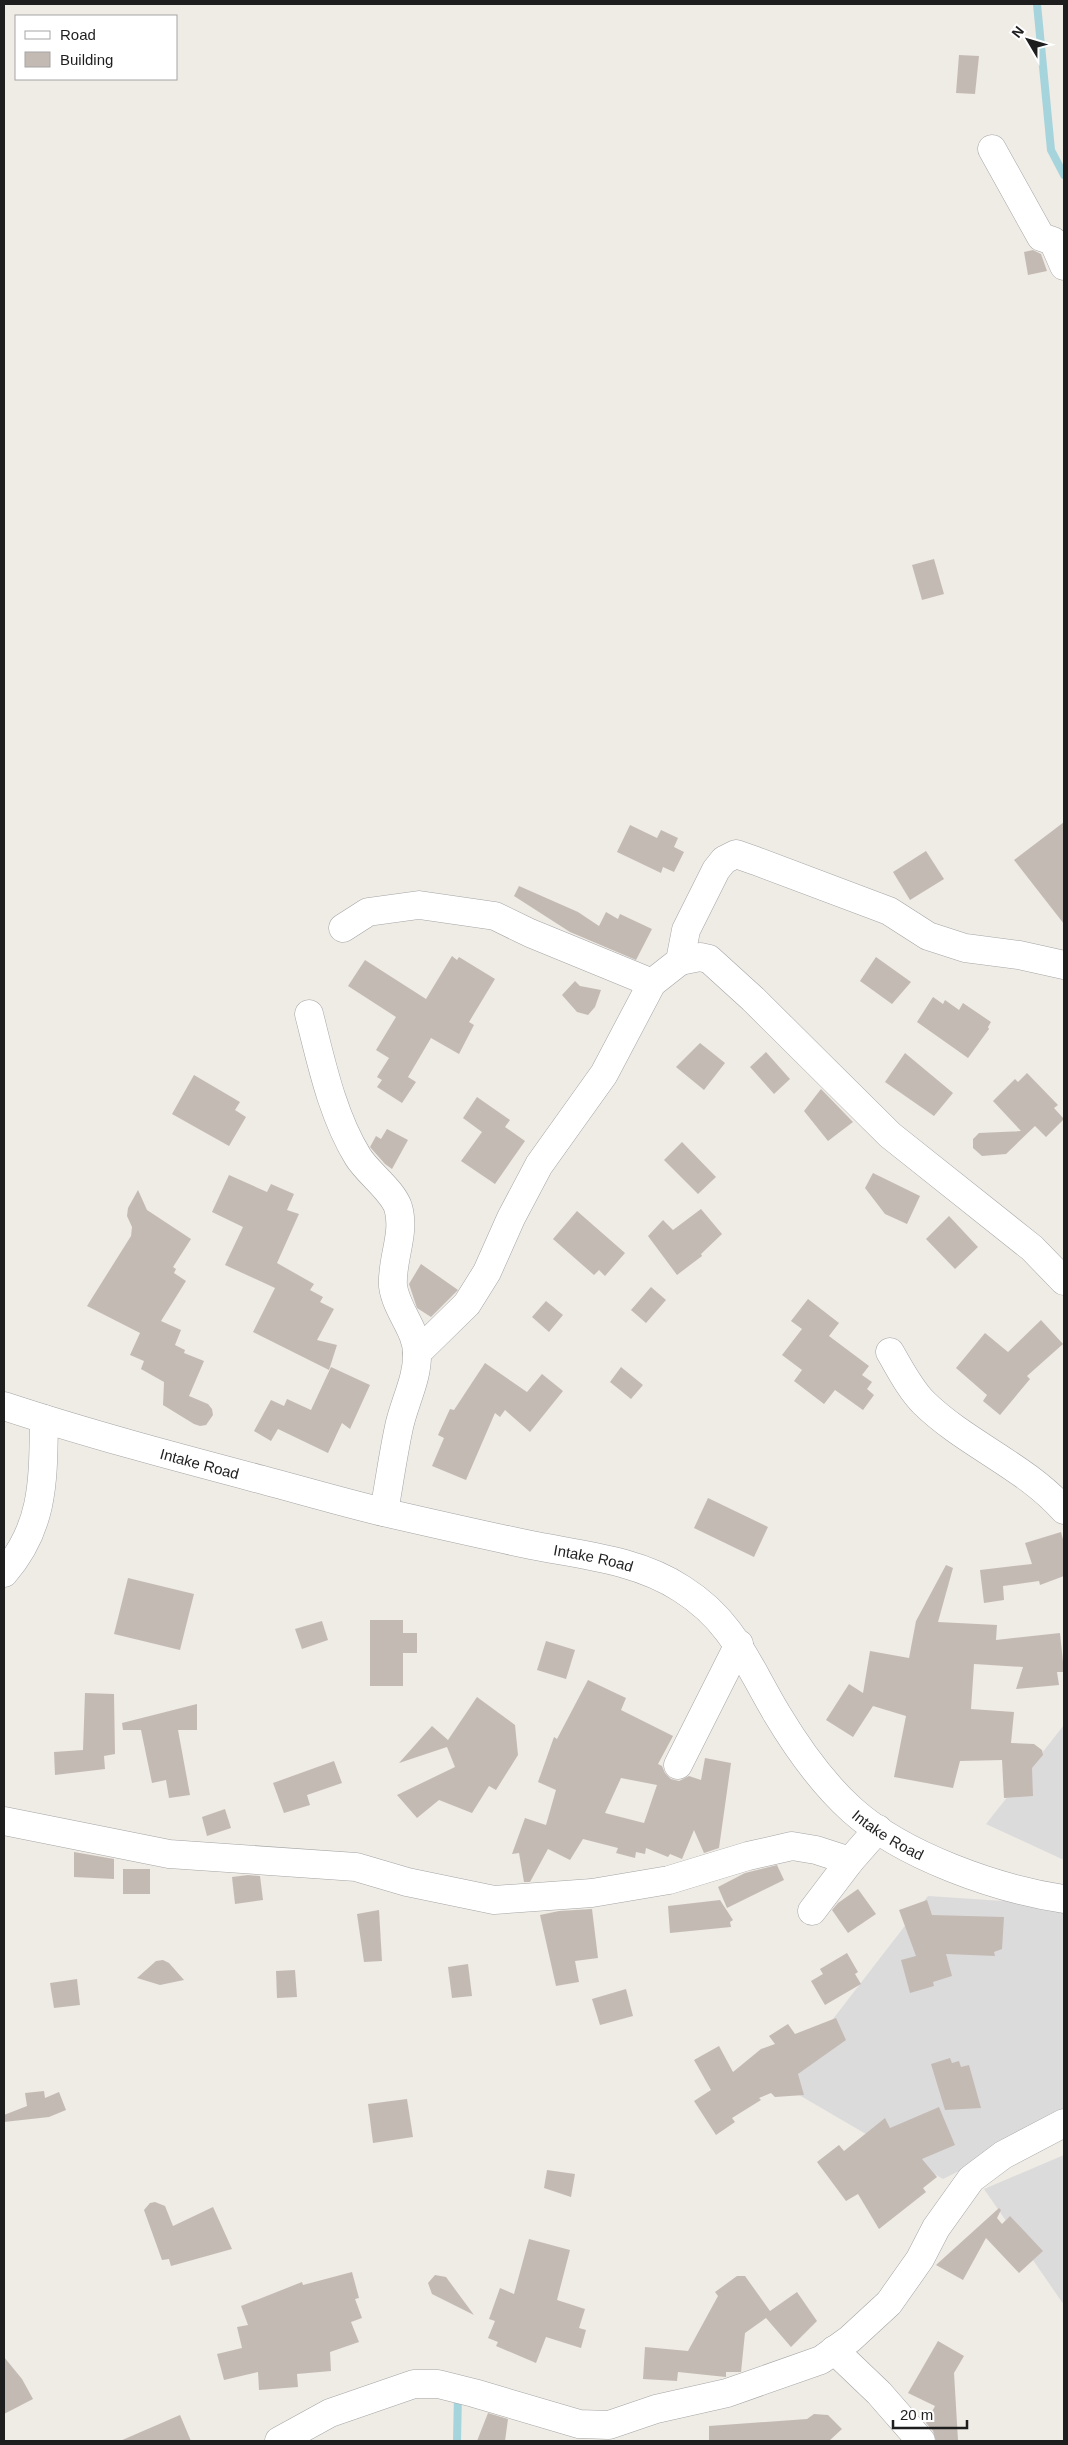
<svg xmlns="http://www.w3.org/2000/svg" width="1068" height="2445" font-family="Arial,sans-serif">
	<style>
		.residential { fill: #dcdbdc }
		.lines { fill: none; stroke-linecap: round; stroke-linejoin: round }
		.stream { stroke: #a6d4dc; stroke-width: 8 }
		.building { fill: #c4bab4; fill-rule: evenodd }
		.minor-casing { stroke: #a5a5a5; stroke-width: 29 }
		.minor { stroke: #fff; stroke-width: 28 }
		.labels { text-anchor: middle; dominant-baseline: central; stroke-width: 4.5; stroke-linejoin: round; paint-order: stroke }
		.street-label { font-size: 15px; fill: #1e1e1e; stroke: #fff }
	</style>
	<rect width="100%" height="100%" fill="#efebe5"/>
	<g class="residential">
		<polygon points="1064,1725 1064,1860 986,1824"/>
		<polygon points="928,1896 1064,1905 1064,2118 943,2179 782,2085"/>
		<polygon points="1064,2155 1064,2305 984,2189"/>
	</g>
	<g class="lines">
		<g class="stream">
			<polyline points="1037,4 1051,150 1064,175"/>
			<polyline points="457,2441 458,2395"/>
		</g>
	</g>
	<g class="building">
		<polygon points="959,55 979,56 975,94 956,93"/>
		<polygon points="1033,250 1041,254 1047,271 1028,275 1024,252"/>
		<polygon points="934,559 944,594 922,600 912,565"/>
		<polygon points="1064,822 1064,924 1014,860"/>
		<polygon points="630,825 657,838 661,830 678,838 674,847 684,852 674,872 663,867 661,873 617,852"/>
		<polygon points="926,851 944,879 910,900 893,872"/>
		<polygon points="519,886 578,912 599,926 606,912 618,919 620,914 652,929 636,960 570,932 514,896"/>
		<polygon points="452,956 457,960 459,957 495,979 469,1022 474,1025 459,1054 431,1038 408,1077 416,1082 402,1103 377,1087 382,1080 377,1077 389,1058 376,1050 396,1017 348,986 365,960 426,999"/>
		<polygon points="876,957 911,982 892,1004 860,981"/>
		<polygon points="575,981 580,986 601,990 595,1007 588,1015 577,1012 562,995"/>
		<polygon points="933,997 943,1004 945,1000 959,1010 963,1003 991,1022 988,1027 989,1029 968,1058 917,1022"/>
		<polygon points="700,1043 725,1063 704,1090 676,1067"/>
		<polygon points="766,1052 790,1079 774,1094 750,1067"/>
		<polygon points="905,1053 953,1093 934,1116 885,1082"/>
		<polygon points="1027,1073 1058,1105 1054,1108 1064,1119 1046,1137 1035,1126 1006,1154 982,1156 973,1148 973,1139 979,1133 1021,1131 993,1101 1015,1079 1018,1082"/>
		<polygon points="194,1075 240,1102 235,1110 246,1117 229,1146 172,1114"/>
		<polygon points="821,1089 853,1122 828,1141 804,1111"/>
		<polygon points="477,1097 510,1120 505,1127 525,1141 495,1184 461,1161 482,1132 463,1118"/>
		<polygon points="387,1129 408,1140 392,1169 385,1164 370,1147 376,1136 381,1139"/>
		<polygon points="682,1142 716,1177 698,1194 664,1160"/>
		<polygon points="873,1173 920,1196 907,1224 885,1214 865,1188"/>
		<polygon points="229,1175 267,1192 271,1184 294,1194 287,1210 299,1214 277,1263 314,1284 310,1290 323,1297 320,1302 334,1309 317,1340 337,1345 329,1370 253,1332 275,1288 225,1265 243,1227 212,1212"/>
		<polygon points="138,1190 147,1210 191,1239 173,1267 176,1269 174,1273 186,1281 161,1321 181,1330 175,1345 185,1350 184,1353 204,1361 189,1396 208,1404 212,1409 213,1415 206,1425 200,1426 194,1424 163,1405 164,1382 141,1369 144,1361 130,1355 140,1333 87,1306 131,1236 132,1227 127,1216 128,1208"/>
		<polygon points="701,1209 722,1234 701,1254 702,1256 677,1275 648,1236 663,1220 673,1230"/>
		<polygon points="577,1211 625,1253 605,1276 599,1270 594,1275 553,1239"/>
		<polygon points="949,1216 978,1247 955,1269 926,1239"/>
		<polygon points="421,1264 458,1290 431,1317 417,1308 409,1284"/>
		<polygon points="651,1287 666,1300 646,1323 631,1310"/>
		<polygon points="808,1299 839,1323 829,1336 869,1366 862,1375 872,1382 867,1389 874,1395 863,1410 835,1390 824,1404 794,1381 802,1370 782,1355 802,1329 791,1321"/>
		<polygon points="546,1301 563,1315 549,1332 532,1317"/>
		<polygon points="1041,1320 1063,1344 1027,1376 1030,1379 1000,1415 983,1401 987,1395 956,1368 985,1333 1008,1352"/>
		<polygon points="485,1363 527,1392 542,1374 563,1391 530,1432 505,1410 500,1417 495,1413 466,1480 432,1466 444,1438 438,1435 450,1409 454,1410"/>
		<polygon points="331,1367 370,1385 350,1429 342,1423 328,1453 278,1429 271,1441 254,1431 271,1400 284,1406 287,1399 311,1410"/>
		<polygon points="621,1367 643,1385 631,1399 610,1382"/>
		<polygon points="708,1498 768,1527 754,1557 694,1528"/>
		<polygon points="1061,1532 1064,1543 1064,1576 1040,1585 1039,1581 1003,1586 1004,1600 984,1603 980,1570 1032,1564 1025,1543"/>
		<polygon points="946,1565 953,1568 938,1622 997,1625 996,1640 1060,1633 1064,1672 1057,1672 1059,1685 1016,1689 1023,1667 974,1664 971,1709 1014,1712 1011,1743 1034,1744 1042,1750 1043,1755 1032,1768 1033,1796 1004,1798 1002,1760 960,1761 953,1788 894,1777 906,1716 873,1706 853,1737 826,1720 849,1684 863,1693 870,1651 909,1658 916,1621"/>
		<polygon points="128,1578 194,1594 180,1650 114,1634"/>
		<polygon points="370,1620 403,1620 403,1633 417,1633 417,1653 403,1653 403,1686 370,1686"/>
		<polygon points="322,1621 328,1640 302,1649 295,1629"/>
		<polygon points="546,1641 575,1650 566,1679 537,1670"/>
		<path d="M588,1680L626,1698L621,1710L673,1736L658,1764L662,1766L665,1773L671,1779L679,1781L689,1776L701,1780L705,1758L731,1763L719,1848L704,1853L694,1830L682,1859L670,1854L668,1857L646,1848L645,1854L636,1852L635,1858L616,1853L618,1848L583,1839L570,1860L548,1849L530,1882H524L519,1853L512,1854L525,1818L546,1825L556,1790L538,1782L554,1737L557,1739ZM621,1778L657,1785L644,1823L605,1813Z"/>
		<polygon points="85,1693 114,1694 115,1754 104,1756 105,1769 55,1775 54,1752 83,1750"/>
		<polygon points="477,1697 515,1725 518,1755 496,1790 489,1786 472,1813 439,1800 417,1818 397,1795 455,1767 447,1747 399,1763 432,1726 448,1740"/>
		<polygon points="197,1704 197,1730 178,1730 190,1795 169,1798 166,1780 152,1783 141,1730 123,1730 122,1723"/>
		<polygon points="334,1761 342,1783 307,1795 310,1805 284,1813 273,1783"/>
		<polygon points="225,1809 231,1828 207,1836 202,1817"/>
		<polygon points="74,1852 114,1859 114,1879 74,1877"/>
		<polygon points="777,1865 784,1880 727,1908 718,1887 745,1873"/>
		<rect x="123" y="1869" width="27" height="25"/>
		<polygon points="248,1875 260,1876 263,1900 235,1904 232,1877"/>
		<polygon points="858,1889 876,1914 848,1933 832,1910 838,1903"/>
		<polygon points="720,1900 733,1920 730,1922 731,1927 670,1933 668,1906"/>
		<polygon points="927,1900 932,1915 1004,1917 1002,1949 994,1952 995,1956 946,1954 952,1976 933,1982 934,1986 910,1993 901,1960 916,1956 899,1910"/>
		<polygon points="592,1909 598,1958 575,1961 579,1982 556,1986 540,1915 559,1911"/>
		<polygon points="379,1910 382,1961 364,1962 357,1914"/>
		<polygon points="847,1953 858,1972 855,1974 861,1984 825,2005 811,1981 823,1974 820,1969"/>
		<polygon points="163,1960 169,1963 184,1980 160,1985 137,1978 156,1961"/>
		<polygon points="468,1964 472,1996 452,1998 448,1967"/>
		<polygon points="295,1970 297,1997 277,1998 276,1971"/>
		<polygon points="77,1979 80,2005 54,2008 50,1983"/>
		<polygon points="626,1989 633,2016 600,2025 592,1999"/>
		<polygon points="836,2018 846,2040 798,2074 804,2095 775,2097 771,2093 759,2098 761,2100 732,2118 735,2122 716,2135 694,2101 711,2090 694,2060 719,2046 733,2072 761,2049 775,2044 769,2036 788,2024 795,2034"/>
		<polygon points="950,2058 952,2063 959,2061 961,2067 969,2065 981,2108 945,2110 931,2064"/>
		<polygon points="44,2091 45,2098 59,2092 66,2110 49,2117 4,2122 4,2115 27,2106 25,2093"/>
		<polygon points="407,2099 413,2137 373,2143 368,2104"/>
		<polygon points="939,2107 955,2145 922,2159 937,2177 923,2188 926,2192 879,2229 858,2194 846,2201 817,2162 839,2145 844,2151 885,2118 890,2128"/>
		<polygon points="547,2170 575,2174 571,2197 544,2188"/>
		<polygon points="155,2202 165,2206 173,2226 213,2207 232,2249 171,2266 169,2259 162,2260 144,2210 150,2203"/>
		<polygon points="999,2208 1001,2210 997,2218 1002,2224 1010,2216 1043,2251 1019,2273 986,2238 963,2280 936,2265"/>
		<polygon points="529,2239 570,2250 557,2300 585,2309 579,2328 586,2330 581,2348 546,2337 536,2363 496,2346 498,2342 488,2338 495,2321 489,2319 500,2288 514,2294"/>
		<polygon points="352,2272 359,2298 355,2299 362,2318 351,2322 359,2342 330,2352 331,2371 297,2374 298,2387 259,2390 258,2372 224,2380 217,2354 242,2348 237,2327 248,2325 241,2306 302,2282 303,2285"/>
		<polygon points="435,2275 446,2277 474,2315 432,2294 428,2283"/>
		<polygon points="737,2276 745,2276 770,2311 797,2292 817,2321 791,2347 766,2318 745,2333 741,2372 726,2372 726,2377 678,2372 677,2381 643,2379 645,2347 688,2351 718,2296 715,2292"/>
		<polygon points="938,2341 964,2356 954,2373 958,2440 936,2441 933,2431 926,2423 935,2406 908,2393"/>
		<polygon points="4,2357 22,2379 33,2399 4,2414"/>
		<polygon points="488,2413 508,2419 505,2441 477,2441"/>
		<polygon points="814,2414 828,2415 842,2429 829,2441 709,2441 709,2426 807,2419"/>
		<polygon points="180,2415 191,2441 120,2441"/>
	</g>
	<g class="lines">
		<defs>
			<g id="minor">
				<polyline points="992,149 1041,237 1053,241 1064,266"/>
				<polyline points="343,928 368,912 419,905 495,916 530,933 652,983"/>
				<polyline points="680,961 700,957 709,959 753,999 890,1135 1032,1248 1064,1281"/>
				<path d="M309,1014C321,1061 332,1115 358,1157C368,1173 392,1190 398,1207C406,1233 391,1260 393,1286C396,1310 417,1330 417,1353C418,1378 404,1403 399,1427C393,1455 389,1484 384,1512"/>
				<path d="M890,1352C900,1369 910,1389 924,1403C966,1444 1025,1466 1064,1510"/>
				<polyline points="417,1353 467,1304 487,1272 511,1218 539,1165 604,1074 652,983 680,961 686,930 716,870 724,860 736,854 756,861 889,911 928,936 965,948 1019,955 1064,965"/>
				<path id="s1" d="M4,1406C89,1434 176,1457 263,1480C304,1491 345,1503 387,1513C435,1524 483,1535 531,1545C582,1555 638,1560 682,1589C734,1622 747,1664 777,1714C798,1749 822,1783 852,1810C903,1856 997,1889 1064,1899"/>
				<path d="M4,1573C45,1526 43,1478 44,1419"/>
				<polyline points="678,1765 739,1644"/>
				<polyline points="4,1821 169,1854 356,1867 407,1882 494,1900 592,1893 669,1880 748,1856 792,1846 816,1850 850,1861 878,1829"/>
				<polyline points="812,1911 850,1861"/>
				<polyline points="834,2350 879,2393 921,2441"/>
				<polyline points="279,2441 330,2413 414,2384 438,2384 474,2393 579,2424 609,2425 656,2409 727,2393 821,2360 850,2339 889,2303 920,2259 936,2228 971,2179 1003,2155 1064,2123"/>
			</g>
		</defs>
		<use href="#minor" class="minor-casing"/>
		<use href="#minor" class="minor"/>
	</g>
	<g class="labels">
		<g class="street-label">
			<text stroke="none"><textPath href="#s1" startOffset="204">Intake Road</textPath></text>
			<text stroke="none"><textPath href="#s1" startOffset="609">Intake Road</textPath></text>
			<text stroke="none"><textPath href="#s1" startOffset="1029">Intake Road</textPath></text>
		</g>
	</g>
	<rect width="1068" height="2445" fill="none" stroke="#1e1e1e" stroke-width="10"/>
	<rect x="15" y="15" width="162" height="65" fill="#ffffff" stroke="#a5a5a5"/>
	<rect x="25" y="31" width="25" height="8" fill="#ffffff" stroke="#a5a5a5"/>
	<text x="60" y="40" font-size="15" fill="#1e1e1e">Road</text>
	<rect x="25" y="52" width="25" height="15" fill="#c4bab4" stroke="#a5a5a5"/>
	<text x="60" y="65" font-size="15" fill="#1e1e1e">Building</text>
	<g transform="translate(1028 40) rotate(308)" stroke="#ffffff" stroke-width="4" paint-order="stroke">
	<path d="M0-4L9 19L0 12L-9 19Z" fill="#1e1e1e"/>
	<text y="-8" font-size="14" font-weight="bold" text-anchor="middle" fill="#1e1e1e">N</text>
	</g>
	<path d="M893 2420v8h74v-8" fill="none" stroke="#1e1e1e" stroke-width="2.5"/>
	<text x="900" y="2420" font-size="15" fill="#1e1e1e" stroke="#ffffff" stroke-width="4" paint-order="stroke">20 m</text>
</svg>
